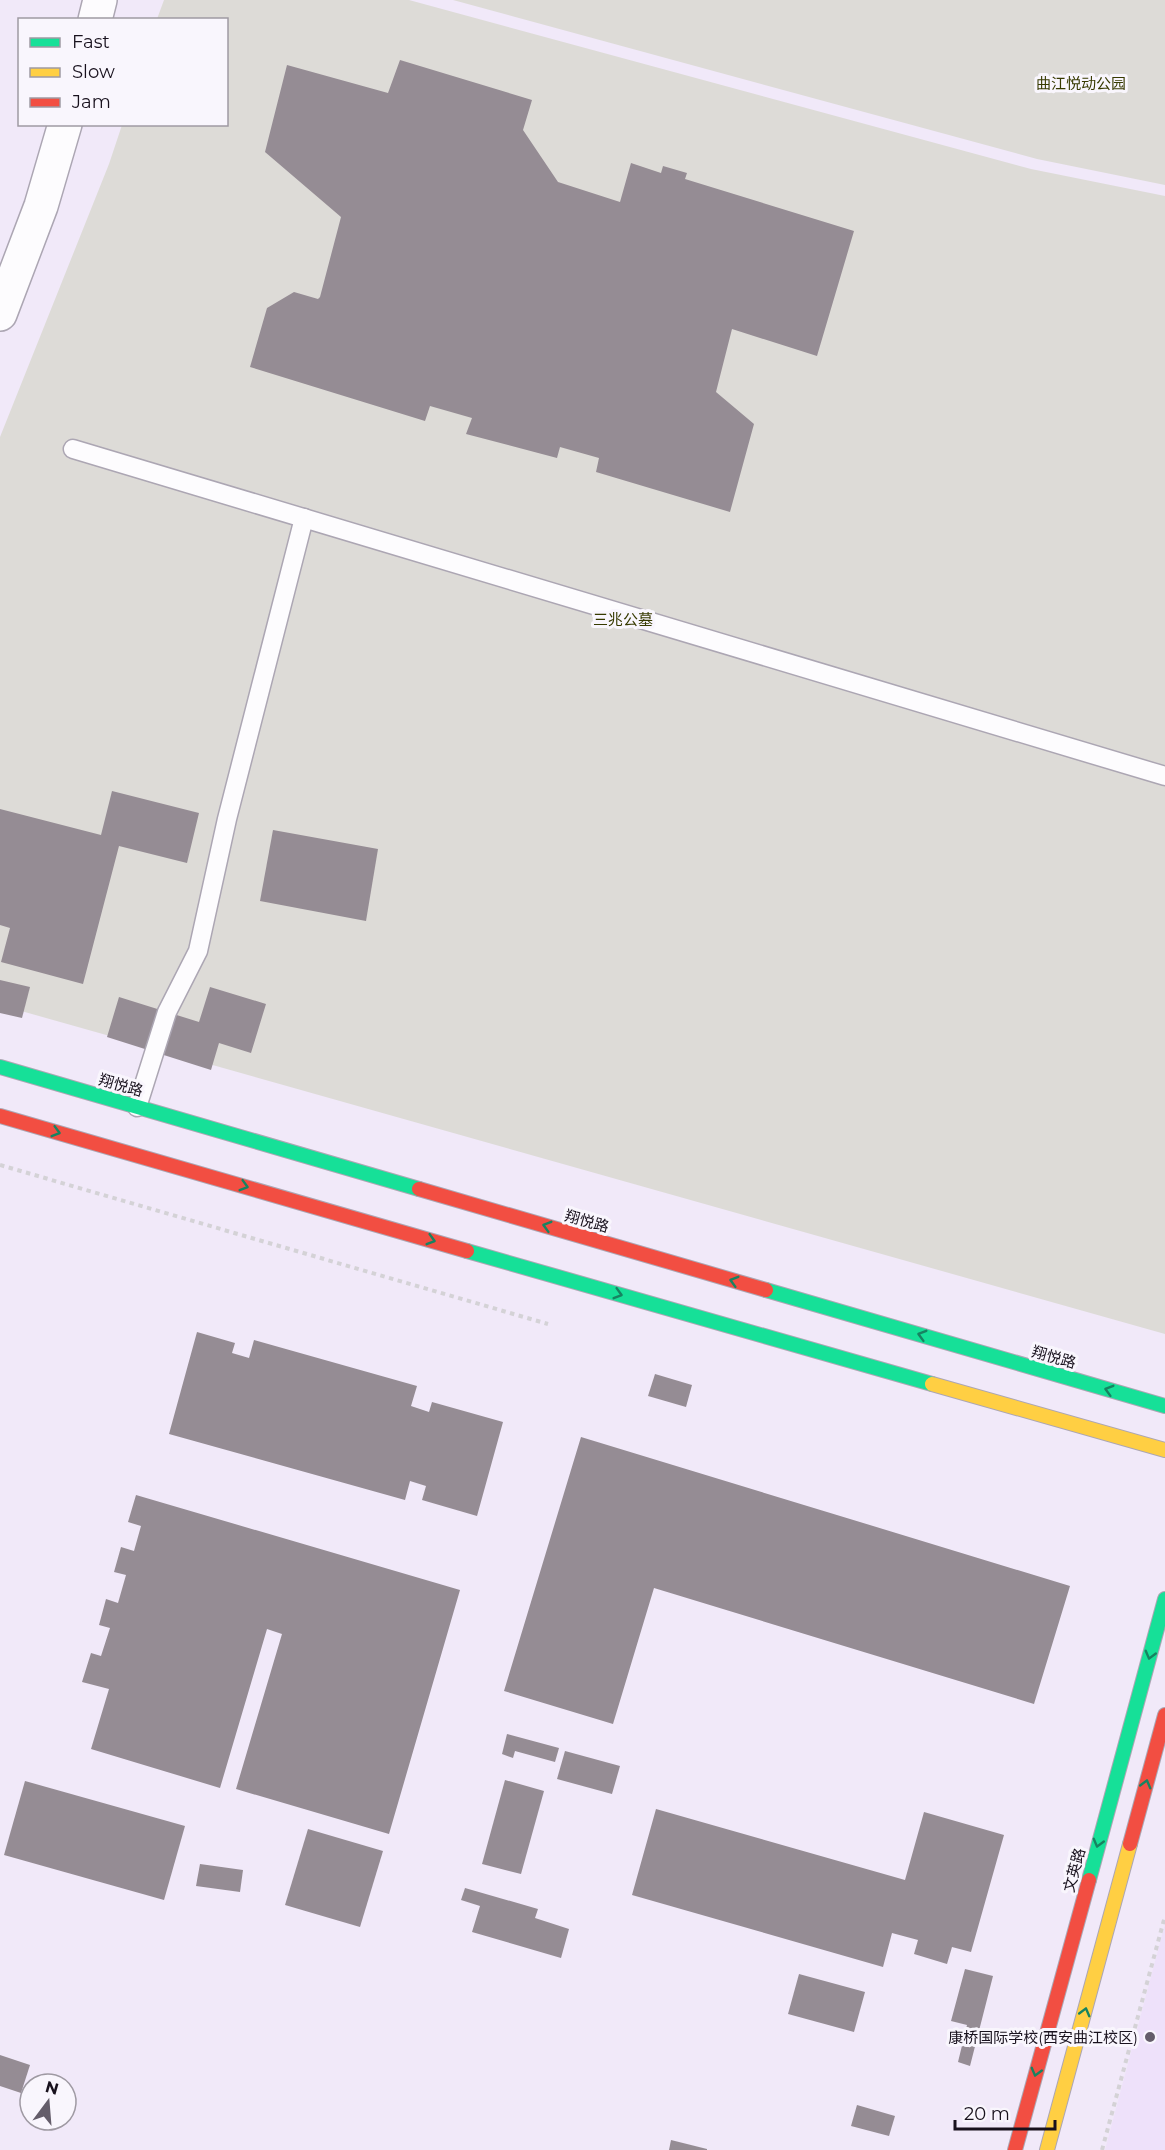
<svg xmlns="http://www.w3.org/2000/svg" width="1165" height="2150" font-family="Montserrat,'Noto Sans SC',sans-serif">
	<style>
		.built { fill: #eee1fa }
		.green { fill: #dddbd7 }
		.building { fill: #958c94 }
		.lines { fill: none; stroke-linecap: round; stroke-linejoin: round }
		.lane-casing { stroke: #aca6b3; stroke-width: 21 }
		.street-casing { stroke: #aca6b3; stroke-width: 36 }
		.fast-casing { stroke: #aca6b3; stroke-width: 16 }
		.slow-casing { stroke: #aca6b3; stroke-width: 16 }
		.jam-casing { stroke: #aca6b3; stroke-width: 16 }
		.path { stroke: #d4d2d6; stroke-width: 4; stroke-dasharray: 4.5 4.5; stroke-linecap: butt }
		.lane { stroke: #fdfcfe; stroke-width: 18 }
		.street { stroke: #fdfcfe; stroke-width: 33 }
		.fast { stroke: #16e098; stroke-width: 14 }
		.slow { stroke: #ffcf43; stroke-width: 14 }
		.jam { stroke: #f24e42; stroke-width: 14 }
		.oneway { stroke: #178361 }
		.poi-dot { fill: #645d6a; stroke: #f9f6fd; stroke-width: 2 }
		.labels { text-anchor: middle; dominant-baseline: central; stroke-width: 6; stroke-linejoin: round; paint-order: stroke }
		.park-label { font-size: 15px; fill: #373a00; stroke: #f9f6fd }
		.street-label { font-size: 15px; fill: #18111d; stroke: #f9f6fd }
		.poi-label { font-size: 15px; fill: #18111d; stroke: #f9f6fd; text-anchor: end }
	</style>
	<rect width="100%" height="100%" fill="#f1e9f9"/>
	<polygon class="built" points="1165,1924 1165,2150 1105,2150"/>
	<g class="green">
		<polygon points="164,0 409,0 1031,169 1165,196 1165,1334 0,1005 0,437 109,164 122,125 226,124 226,20 157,19"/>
		<polygon points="453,0 1165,0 1165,185 1037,159"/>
	</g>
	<g class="building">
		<polygon points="400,60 532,100 523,130 558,182 620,202 631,163 661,173 663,166 687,173 685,179 854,231 817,356 732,329 716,392 754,424 730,512 596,472 599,458 560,447 557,458 466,434 472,418 430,406 425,421 250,367 267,308 294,292 318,299 320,297 341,217 265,152 287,65 388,93"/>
		<polygon points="112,791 199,813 187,863 119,846 83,984 1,962 10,928 0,925 0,809 101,835"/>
		<polygon points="273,830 378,849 366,921 260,901"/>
		<polygon points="0,980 30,987 22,1018 0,1013"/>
		<polygon points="210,987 266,1004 251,1053 219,1043 211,1070 107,1037 119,997 199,1022"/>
		<polygon points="197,1332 235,1343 232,1353 249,1358 254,1340 417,1386 411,1406 429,1412 432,1402 503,1422 477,1516 422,1500 426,1486 410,1481 405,1500 169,1434"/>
		<polygon points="655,1374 692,1385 686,1407 648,1396"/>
		<polygon points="581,1437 1070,1586 1034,1704 654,1588 613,1724 504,1691"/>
		<polygon points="136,1495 460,1590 389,1834 236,1789 282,1634 267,1629 220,1788 91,1749 109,1689 82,1682 91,1653 101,1656 110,1628 99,1625 106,1599 118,1603 126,1575 114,1572 121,1547 134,1551 141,1526 128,1522"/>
		<polygon points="507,1734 559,1748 555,1762 515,1751 513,1758 502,1754"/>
		<polygon points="565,1751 620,1766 612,1794 557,1779"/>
		<polygon points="505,1780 544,1791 521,1874 482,1864"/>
		<polygon points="25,1781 185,1826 164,1900 4,1855"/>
		<polygon points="656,1809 905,1880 924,1812 1004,1835 971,1952 952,1947 947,1964 914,1954 918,1940 892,1933 883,1967 632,1895"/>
		<polygon points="308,1829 383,1851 360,1927 285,1905"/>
		<polygon points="200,1864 243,1870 240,1892 196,1886"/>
		<polygon points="465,1888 538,1909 535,1918 569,1929 561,1958 472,1932 480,1906 461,1900"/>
		<polygon points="965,1969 993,1976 970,2066 958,2062 967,2025 951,2021"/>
		<polygon points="799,1974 865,1992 854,2032 788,2014"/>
		<polygon points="0,2055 30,2065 21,2093 0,2086"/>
		<polygon points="857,2105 895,2116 889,2136 851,2126"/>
		<polygon points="671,2140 707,2149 707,2150 669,2150"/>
	</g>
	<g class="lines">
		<defs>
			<g id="lane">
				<polyline points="73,449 1165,776"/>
				<polyline points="137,1107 167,1012 198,951 227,819 304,518"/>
			</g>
			<g id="street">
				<polyline points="95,20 100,0"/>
				<polyline points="0,314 41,206 65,124"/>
			</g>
			<g id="fast">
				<polyline points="0,1067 419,1189"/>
				<polyline points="467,1251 932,1384"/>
				<polyline points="766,1290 1165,1406"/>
				<polyline points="1089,1880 1165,1599"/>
			</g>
			<g id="slow">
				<polyline points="932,1384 1165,1450"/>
				<polyline points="1047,2150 1130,1844"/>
			</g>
			<g id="jam">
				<polyline points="0,1116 467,1251"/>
				<polyline points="419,1189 766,1290"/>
				<polyline points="1130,1844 1165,1715"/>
				<polyline points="1015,2150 1089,1880"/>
			</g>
		</defs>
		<use href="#lane" class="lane-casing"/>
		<use href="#street" class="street-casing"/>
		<use href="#fast" class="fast-casing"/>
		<use href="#slow" class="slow-casing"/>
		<use href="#jam" class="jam-casing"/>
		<g class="path">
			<polyline points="0,1165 548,1324"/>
			<polyline points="1102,2150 1165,1916"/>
		</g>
		<use href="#lane" class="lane"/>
		<use href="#street" class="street"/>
		<use href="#fast" class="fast"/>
		<use href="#slow" class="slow"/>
		<use href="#jam" class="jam"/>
	</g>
	<defs><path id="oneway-chevron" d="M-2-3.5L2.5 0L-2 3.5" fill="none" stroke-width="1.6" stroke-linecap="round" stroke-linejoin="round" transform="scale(1.5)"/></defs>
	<g class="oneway">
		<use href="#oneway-chevron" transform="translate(56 1132) rotate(16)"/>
		<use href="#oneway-chevron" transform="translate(244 1186) rotate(16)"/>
		<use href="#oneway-chevron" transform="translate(547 1226) rotate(-164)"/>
		<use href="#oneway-chevron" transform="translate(431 1240) rotate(16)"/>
		<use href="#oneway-chevron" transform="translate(734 1281) rotate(-164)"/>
		<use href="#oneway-chevron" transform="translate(618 1294) rotate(16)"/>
		<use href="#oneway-chevron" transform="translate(922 1335) rotate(-164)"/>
		<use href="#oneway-chevron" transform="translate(1109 1390) rotate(-164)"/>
		<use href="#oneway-chevron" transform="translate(1150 1655) rotate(105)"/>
		<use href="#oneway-chevron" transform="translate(1146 1784) rotate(-75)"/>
		<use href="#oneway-chevron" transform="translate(1098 1843) rotate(105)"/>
		<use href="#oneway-chevron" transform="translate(1085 2012) rotate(-75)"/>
		<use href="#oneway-chevron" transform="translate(1036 2072) rotate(105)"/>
	</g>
	<circle class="poi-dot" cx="1150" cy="2037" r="6"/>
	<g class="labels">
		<g class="park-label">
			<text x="1081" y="83">曲江悦动公园</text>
			<text x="623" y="619">三兆公墓</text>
		</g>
		<g class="street-label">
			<text transform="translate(121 1085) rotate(16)">翔悦路</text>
			<text transform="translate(587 1221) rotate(16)">翔悦路</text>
			<text transform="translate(1054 1357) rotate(16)">翔悦路</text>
			<text transform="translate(1074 1870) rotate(-75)">文英路</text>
		</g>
		<g class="poi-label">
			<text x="1138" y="2037">康桥国际学校(西安曲江校区)</text>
		</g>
	</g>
	<rect x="18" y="18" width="210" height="108" fill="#f9f6fd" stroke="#9f9aa3" stroke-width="1.5"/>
	<rect x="30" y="38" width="30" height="9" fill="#16e098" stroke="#9f9aa3" stroke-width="1.5"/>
	<text x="72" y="48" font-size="18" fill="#18111d">Fast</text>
	<rect x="30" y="68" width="30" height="9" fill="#ffcf43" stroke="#9f9aa3" stroke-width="1.5"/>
	<text x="72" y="78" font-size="18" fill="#18111d">Slow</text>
	<rect x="30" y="98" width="30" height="9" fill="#f24e42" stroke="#9f9aa3" stroke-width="1.5"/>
	<text x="72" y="108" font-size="18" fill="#18111d">Jam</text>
	<g transform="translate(48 2102) rotate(16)"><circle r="28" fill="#f9f6fd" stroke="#9f9aa3" stroke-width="1.5"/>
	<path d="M0-4.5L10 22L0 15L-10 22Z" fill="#645d6a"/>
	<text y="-9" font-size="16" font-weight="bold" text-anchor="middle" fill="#18111d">N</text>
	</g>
	<path d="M955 2120v9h100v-9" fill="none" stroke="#18111d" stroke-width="3"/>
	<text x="964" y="2120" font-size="18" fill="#18111d" stroke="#f9f6fd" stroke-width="4.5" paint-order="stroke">20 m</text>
</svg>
